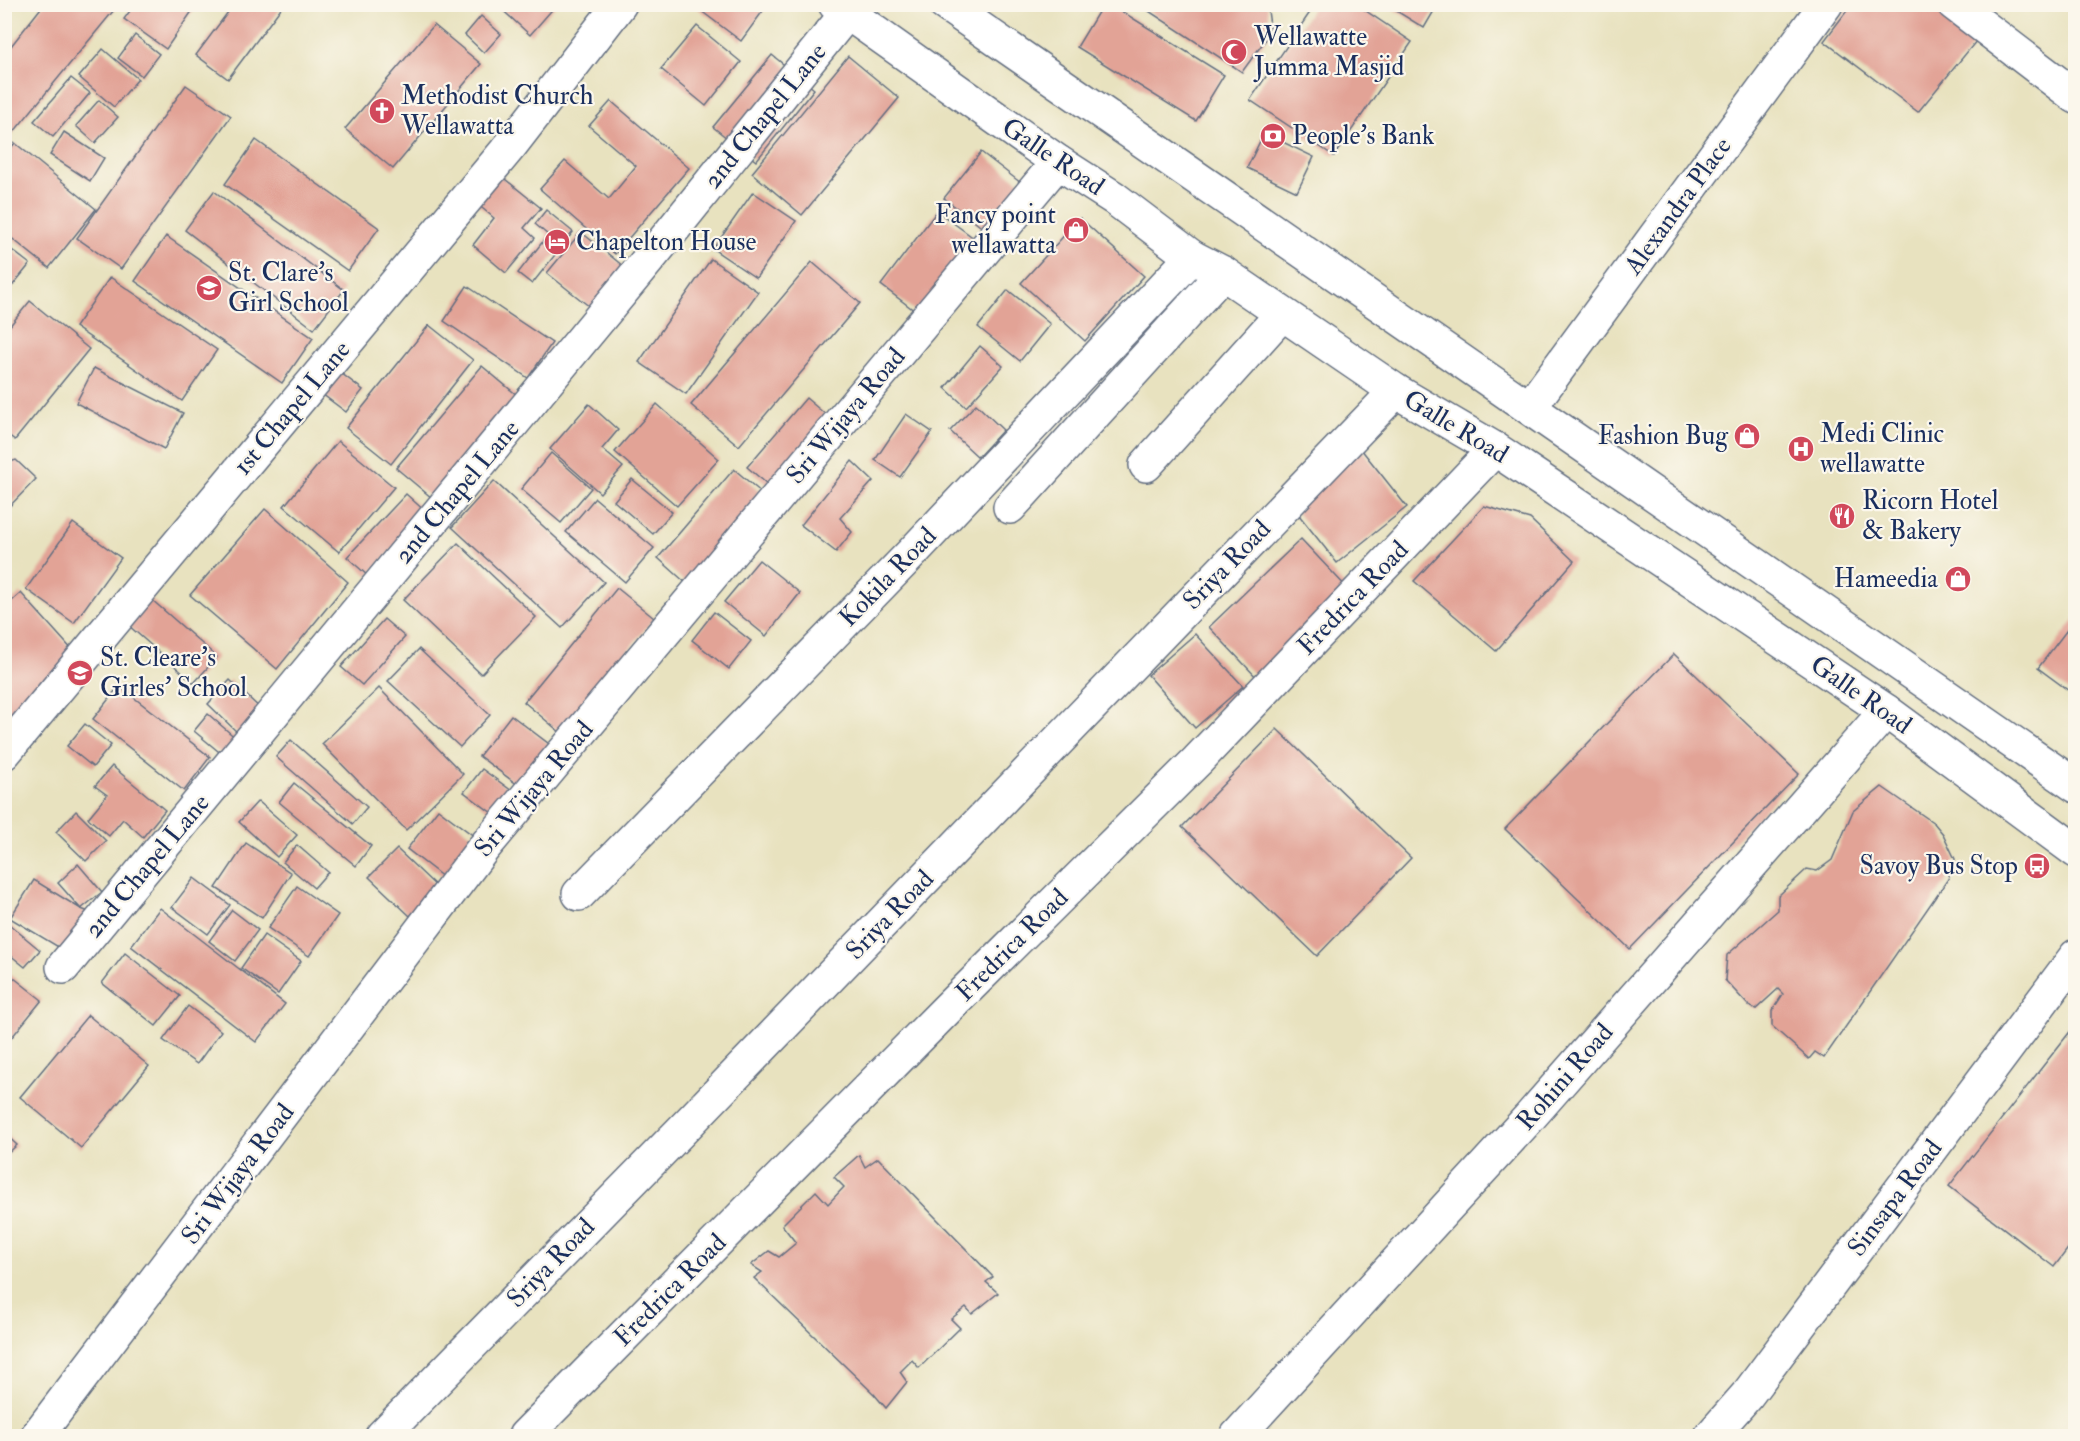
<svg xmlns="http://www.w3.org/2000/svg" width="2080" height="1441" font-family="'IM FELL Double Pica',serif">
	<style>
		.building { fill: #e2a396 }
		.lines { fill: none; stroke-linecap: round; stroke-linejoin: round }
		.minor-casing { stroke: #636e80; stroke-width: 36 }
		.highway-casing { stroke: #636e80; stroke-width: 36 }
		.minor { stroke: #fff; stroke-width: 33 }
		.highway { stroke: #fff; stroke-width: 33 }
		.labels { text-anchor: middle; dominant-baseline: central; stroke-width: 4.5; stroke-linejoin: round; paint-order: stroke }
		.poi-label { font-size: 26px; fill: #1b2f5e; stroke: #fbf7ec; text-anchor: start }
		.street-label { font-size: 26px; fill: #1b2f5e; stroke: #fbf7ec }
	</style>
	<rect width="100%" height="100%" fill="#fbf7ec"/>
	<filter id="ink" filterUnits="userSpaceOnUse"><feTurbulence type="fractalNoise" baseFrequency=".0167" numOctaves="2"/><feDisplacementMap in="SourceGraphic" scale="12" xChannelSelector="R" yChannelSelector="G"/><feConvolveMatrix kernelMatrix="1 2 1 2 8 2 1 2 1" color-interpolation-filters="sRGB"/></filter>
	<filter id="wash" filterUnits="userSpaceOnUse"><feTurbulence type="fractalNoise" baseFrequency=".008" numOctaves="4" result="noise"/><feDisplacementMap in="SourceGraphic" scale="24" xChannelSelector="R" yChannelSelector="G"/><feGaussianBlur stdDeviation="1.35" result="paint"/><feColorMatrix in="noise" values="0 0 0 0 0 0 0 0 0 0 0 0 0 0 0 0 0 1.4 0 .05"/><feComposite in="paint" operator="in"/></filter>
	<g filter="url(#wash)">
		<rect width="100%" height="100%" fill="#e8e2bf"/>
		<g id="blocks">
			<g class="building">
				<polygon points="4,4 13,4 4,14"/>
				<polygon points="44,4 119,4 4,144 4,55"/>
				<polygon points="135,4 197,4 166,49 124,19"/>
				<polygon points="234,4 284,4 228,79 196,55"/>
				<polygon points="496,4 557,4 530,35"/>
				<polygon points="697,4 768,4 741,41 696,7"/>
				<polygon points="1103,4 1110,4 1224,75 1196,121 1077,47"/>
				<polygon points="1138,4 1267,4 1271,32 1242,72"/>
				<polygon points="1385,4 1438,4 1424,28"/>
				<polygon points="1852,4 1942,4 1982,34 1918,112 1824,41"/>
				<polygon points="1315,5 1357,5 1412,42 1334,156 1250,100"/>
				<polygon points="481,16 501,34 484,53 465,35"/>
				<polygon points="434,25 481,64 393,169 345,129"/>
				<polygon points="697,26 741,62 706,106 661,69"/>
				<polygon points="135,35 159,54 142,76 118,58"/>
				<polygon points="103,49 138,79 114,107 79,77"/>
				<polygon points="772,55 814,89 756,161 713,127"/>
				<polygon points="848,56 899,98 802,215 752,173"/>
				<polygon points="71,78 90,93 53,137 34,121"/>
				<polygon points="186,85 231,116 121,269 77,238"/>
				<polygon points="99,100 118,117 95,143 76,126"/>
				<polygon points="611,101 689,168 615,254 540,189 565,161 609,199 636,166 589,126"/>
				<polygon points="64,132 104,158 90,181 50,155"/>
				<polygon points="1264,133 1314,157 1297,192 1247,168"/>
				<polygon points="256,140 379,228 348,271 225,184"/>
				<polygon points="15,143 96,209 49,268 4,232 4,156"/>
				<polygon points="981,152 1021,183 984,229 944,198"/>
				<polygon points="500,175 541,208 524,228 535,238 506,273 473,245 494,218 476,203"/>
				<polygon points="214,191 344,290 314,329 185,230"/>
				<polygon points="753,192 796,221 756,278 713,249"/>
				<polygon points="546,210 573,232 532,284 518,273 548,235 535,224"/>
				<polygon points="937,211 975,239 919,314 881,285"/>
				<polygon points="1080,218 1144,276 1085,341 1021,283"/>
				<polygon points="581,232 628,270 595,311 547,273"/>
				<polygon points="166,236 313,338 282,383 135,281"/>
				<polygon points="4,244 30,264 4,296"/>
				<polygon points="711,259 758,292 686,394 639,362"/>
				<polygon points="812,262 860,303 739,446 691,405"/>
				<polygon points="110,277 217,350 182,401 75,327"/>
				<polygon points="467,286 552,343 528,378 444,321"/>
				<polygon points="1008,290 1050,324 1020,361 978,327"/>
				<polygon points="30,301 89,349 15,440 4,432 4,333"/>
				<polygon points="429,325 473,360 391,464 346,428"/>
				<polygon points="980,346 1003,366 966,407 945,388"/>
				<polygon points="316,354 363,390 346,412 298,376"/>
				<polygon points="482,366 518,396 432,498 396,468"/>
				<polygon points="94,368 183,413 164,449 76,403"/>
				<polygon points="806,398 832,420 773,489 747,467"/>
				<polygon points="589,404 618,430 602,449 623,467 600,493 550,449"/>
				<polygon points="657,404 719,459 677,506 615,452"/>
				<polygon points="976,404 1003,430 978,457 950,431"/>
				<polygon points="906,414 932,432 900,477 875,460"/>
				<polygon points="338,441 394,487 339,552 284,506"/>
				<polygon points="1361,449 1407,507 1337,563 1291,505"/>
				<polygon points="551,453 591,488 561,523 521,489"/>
				<polygon points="16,460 36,479 4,512 4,464"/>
				<polygon points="852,461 873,481 840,518 852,532 836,552 801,525"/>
				<polygon points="734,469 763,494 686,583 658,558"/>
				<polygon points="632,479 672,512 653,534 614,501"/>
				<polygon points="494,481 604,582 562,628 452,527"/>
				<polygon points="406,494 427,513 368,576 347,557"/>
				<polygon points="595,498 654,548 625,582 566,532"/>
				<polygon points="1484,506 1530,519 1574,561 1496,651 1414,581"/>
				<polygon points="265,509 348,582 277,669 190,595"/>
				<polygon points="73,523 121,558 74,623 26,589"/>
				<polygon points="1301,539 1350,591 1258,679 1209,627"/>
				<polygon points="458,543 536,617 481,674 403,600"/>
				<polygon points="759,560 800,593 766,636 724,602"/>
				<polygon points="617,588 654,618 561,733 524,702"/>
				<polygon points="21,593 83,662 4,733 4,608"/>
				<polygon points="151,599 217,657 194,683 128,625"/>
				<polygon points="714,612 751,641 729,669 692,640"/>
				<polygon points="2076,618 2076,696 2038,668"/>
				<polygon points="384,619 405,637 362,685 341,667"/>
				<polygon points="1195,634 1243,686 1195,728 1148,675"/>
				<polygon points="419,649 490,715 460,747 388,681"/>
				<polygon points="1674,654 1799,774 1630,949 1505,829"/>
				<polygon points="230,680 263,711 240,735 208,704"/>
				<polygon points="119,686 210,757 184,791 93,719"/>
				<polygon points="379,688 463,774 406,830 322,744"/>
				<polygon points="208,714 238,740 224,756 194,731"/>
				<polygon points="511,715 553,747 522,788 479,756"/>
				<polygon points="85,724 111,745 93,767 67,746"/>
				<polygon points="1277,729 1411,858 1317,956 1182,827"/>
				<polygon points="291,740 367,807 353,824 276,757"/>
				<polygon points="112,766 165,810 143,837 123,819 109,836 88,818 107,795 95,786"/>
				<polygon points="482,769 534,807 516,831 464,792"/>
				<polygon points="294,783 371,846 356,866 279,802"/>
				<polygon points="1882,787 1934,823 1943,834 1955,859 1948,879 1824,1058 1815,1052 1809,1059 1772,1026 1772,1011 1783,994 1778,989 1756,1009 1749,1006 1725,980 1727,955 1778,910 1778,896 1807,869 1817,871 1832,860 1853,811"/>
				<polygon points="258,801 297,835 277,857 239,822"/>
				<polygon points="438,809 475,837 443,877 407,849"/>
				<polygon points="76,811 106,841 86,861 56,832"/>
				<polygon points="246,843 291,873 262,918 216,888"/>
				<polygon points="297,845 328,872 314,888 283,862"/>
				<polygon points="397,849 437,887 410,916 369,877"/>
				<polygon points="78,864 102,892 81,909 89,912 65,951 10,918 34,880 81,909 58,883"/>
				<polygon points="194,878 230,905 208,934 172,907"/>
				<polygon points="297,886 338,915 309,956 268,928"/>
				<polygon points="160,908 285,1004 256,1042 131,946"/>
				<polygon points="232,910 258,930 235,961 209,941"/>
				<polygon points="4,920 40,950 25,967 4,950"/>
				<polygon points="264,935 301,961 278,994 241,968"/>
				<polygon points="125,953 180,996 156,1026 102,983"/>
				<polygon points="4,970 42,1000 4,1047"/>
				<polygon points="188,1006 221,1031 197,1064 163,1040"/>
				<polygon points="88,1015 149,1066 81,1148 20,1097"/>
				<polygon points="2076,1024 2076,1238 2054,1267 1949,1186"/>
				<polygon points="4,1133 17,1145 4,1157"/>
				<polygon points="859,1155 865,1167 878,1158 993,1277 986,1282 998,1293 972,1314 966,1307 951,1319 960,1328 919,1368 912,1360 900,1372 907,1382 886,1408 874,1394 754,1278 762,1272 751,1265 769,1251 779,1257 796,1243 782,1225 816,1191 828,1204 844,1187 834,1177"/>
			</g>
		</g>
	</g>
	<g filter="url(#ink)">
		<use href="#blocks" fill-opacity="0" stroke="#636e80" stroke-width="1.5"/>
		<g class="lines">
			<defs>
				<g id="minor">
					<polyline points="1954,4 2076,97"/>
					<polyline points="1530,407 1826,4"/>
					<polyline points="1146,465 1282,314"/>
					<polyline points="1010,507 1223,273"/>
					<polyline points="4,753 511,145 620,4"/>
					<polyline points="579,894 911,554 1192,257"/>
					<polyline points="63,967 667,237 847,13"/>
					<polyline points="37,1436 482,850 1058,162"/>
					<polyline points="382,1436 683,1129 1396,391"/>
					<polyline points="525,1436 946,1010 1197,761 1495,449"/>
					<polyline points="1237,1436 1528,1119 1886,711"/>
					<polyline points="1711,1436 1748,1394 2076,956"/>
				</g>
				<g id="highway">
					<polyline points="835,4 1058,162 1114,198 1192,257 1223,273 1396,391 1495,449 1886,711 2076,851"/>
					<polyline points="945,4 2076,786"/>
				</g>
			</defs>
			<use href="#minor" class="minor-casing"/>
			<use href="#highway" class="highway-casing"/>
			<use href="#minor" class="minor"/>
			<use href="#highway" class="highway"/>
		</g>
	</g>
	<defs>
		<symbol id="mosque-disc" viewBox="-11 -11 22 22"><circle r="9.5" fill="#d1495b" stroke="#fbf7ec"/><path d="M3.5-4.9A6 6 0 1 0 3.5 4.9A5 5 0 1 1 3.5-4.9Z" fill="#fff"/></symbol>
		<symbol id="church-disc" viewBox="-11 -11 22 22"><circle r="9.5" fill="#d1495b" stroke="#fbf7ec"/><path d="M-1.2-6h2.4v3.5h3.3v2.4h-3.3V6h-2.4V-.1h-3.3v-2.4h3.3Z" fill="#fff"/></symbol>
		<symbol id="bank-disc" viewBox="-11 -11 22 22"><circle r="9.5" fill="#d1495b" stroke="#fbf7ec"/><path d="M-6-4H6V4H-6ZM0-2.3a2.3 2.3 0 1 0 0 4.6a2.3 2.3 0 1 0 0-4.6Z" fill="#fff"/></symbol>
		<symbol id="shop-disc" viewBox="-11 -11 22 22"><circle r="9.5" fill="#d1495b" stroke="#fbf7ec"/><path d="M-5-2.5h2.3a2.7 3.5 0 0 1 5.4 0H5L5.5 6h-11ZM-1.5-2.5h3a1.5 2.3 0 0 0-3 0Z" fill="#fff"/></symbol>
		<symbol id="hotel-disc" viewBox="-11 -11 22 22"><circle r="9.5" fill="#d1495b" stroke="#fbf7ec"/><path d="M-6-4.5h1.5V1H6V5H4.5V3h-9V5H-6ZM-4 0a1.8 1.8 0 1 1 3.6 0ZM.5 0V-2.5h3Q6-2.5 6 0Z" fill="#fff"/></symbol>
		<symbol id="school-disc" viewBox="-11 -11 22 22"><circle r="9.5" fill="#d1495b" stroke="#fbf7ec"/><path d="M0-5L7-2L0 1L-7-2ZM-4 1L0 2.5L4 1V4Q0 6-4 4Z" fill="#fff"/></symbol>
		<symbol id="hospital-disc" viewBox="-11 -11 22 22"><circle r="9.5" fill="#d1495b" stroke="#fbf7ec"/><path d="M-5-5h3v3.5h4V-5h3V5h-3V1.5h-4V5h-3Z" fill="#fff"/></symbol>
		<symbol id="restaurant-disc" viewBox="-11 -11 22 22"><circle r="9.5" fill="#d1495b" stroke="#fbf7ec"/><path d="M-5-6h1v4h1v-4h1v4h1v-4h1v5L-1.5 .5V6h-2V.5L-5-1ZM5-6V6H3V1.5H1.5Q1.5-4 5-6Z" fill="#fff"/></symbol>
		<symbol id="bus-disc" viewBox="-11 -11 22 22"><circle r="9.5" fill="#d1495b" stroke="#fbf7ec"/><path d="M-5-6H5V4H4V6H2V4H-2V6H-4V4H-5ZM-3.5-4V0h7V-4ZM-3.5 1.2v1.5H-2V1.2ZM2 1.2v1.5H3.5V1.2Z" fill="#fff"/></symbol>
	</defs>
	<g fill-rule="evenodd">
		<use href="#mosque-disc" x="1219" y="37" width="30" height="30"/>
		<use href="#church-disc" x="367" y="96" width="30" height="30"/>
		<use href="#bank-disc" x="1258" y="121" width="30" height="30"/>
		<use href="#shop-disc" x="1061" y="215" width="30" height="30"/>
		<use href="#hotel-disc" x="542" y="227" width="30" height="30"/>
		<use href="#school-disc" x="194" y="273" width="30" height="30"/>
		<use href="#shop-disc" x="1732" y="421" width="30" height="30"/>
		<use href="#hospital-disc" x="1786" y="434" width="30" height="30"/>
		<use href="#restaurant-disc" x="1827" y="501" width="30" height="30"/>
		<use href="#shop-disc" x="1943" y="564" width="30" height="30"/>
		<use href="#school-disc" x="65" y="658" width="30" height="30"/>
		<use href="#bus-disc" x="2022" y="851" width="30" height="30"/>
	</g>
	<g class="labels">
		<g class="poi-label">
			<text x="1254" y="37">Wellawatte<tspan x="1254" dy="30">Jumma Masjid</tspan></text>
			<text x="401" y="96">Methodist Church<tspan x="401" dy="30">Wellawatta</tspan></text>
			<text x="1292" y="136">People's Bank</text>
			<text x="1056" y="215" text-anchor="end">Fancy point<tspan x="1056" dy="30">wellawatta</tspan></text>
			<text x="576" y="242">Chapelton House</text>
			<text x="228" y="273">St. Clare's<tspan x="228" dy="30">Girl School</tspan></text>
			<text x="1820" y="434">Medi Clinic<tspan x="1820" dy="30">wellawatte</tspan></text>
			<text x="1728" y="436" text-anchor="end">Fashion Bug</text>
			<text x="1862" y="501">Ricorn Hotel<tspan x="1862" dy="30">&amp; Bakery</tspan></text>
			<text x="1938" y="579" text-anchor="end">Hameedia</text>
			<text x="100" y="658">St. Cleare's<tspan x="100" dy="30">Girles' School</tspan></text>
			<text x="2018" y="866" text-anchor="end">Savoy Bus Stop</text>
		</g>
		<g class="street-label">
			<text transform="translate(765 116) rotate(-51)">2nd Chapel Lane</text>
			<text transform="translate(1053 157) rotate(34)">Galle Road</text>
			<text transform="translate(1678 206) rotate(-54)">Alexandra Place</text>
			<text transform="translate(292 408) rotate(-50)">1st Chapel Lane</text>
			<text transform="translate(846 416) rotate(-50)">Sri Wijaya Road</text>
			<text transform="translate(1456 427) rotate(31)">Galle Road</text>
			<text transform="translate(457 492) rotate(-50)">2nd Chapel Lane</text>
			<text transform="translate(1227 565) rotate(-46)">Sriya Road</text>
			<text transform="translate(888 577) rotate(-46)">Kokila Road</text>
			<text transform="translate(1353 598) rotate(-46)">Fredrica Road</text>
			<text transform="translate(1861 695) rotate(35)">Galle Road</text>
			<text transform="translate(534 789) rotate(-50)">Sri Wijaya Road</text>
			<text transform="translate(147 866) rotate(-50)">2nd Chapel Lane</text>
			<text transform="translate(890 915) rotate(-46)">Sriya Road</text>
			<text transform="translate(1012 945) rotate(-45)">Fredrica Road</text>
			<text transform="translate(1565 1077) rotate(-49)">Rohini Road</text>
			<text transform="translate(238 1174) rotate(-53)">Sri Wijaya Road</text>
			<text transform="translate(1895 1198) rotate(-53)">Sinsapa Road</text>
			<text transform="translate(551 1263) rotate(-46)">Sriya Road</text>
			<text transform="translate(670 1290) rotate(-45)">Fredrica Road</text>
		</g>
	</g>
	<rect width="2080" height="1441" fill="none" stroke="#fbf7ec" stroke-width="24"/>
</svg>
